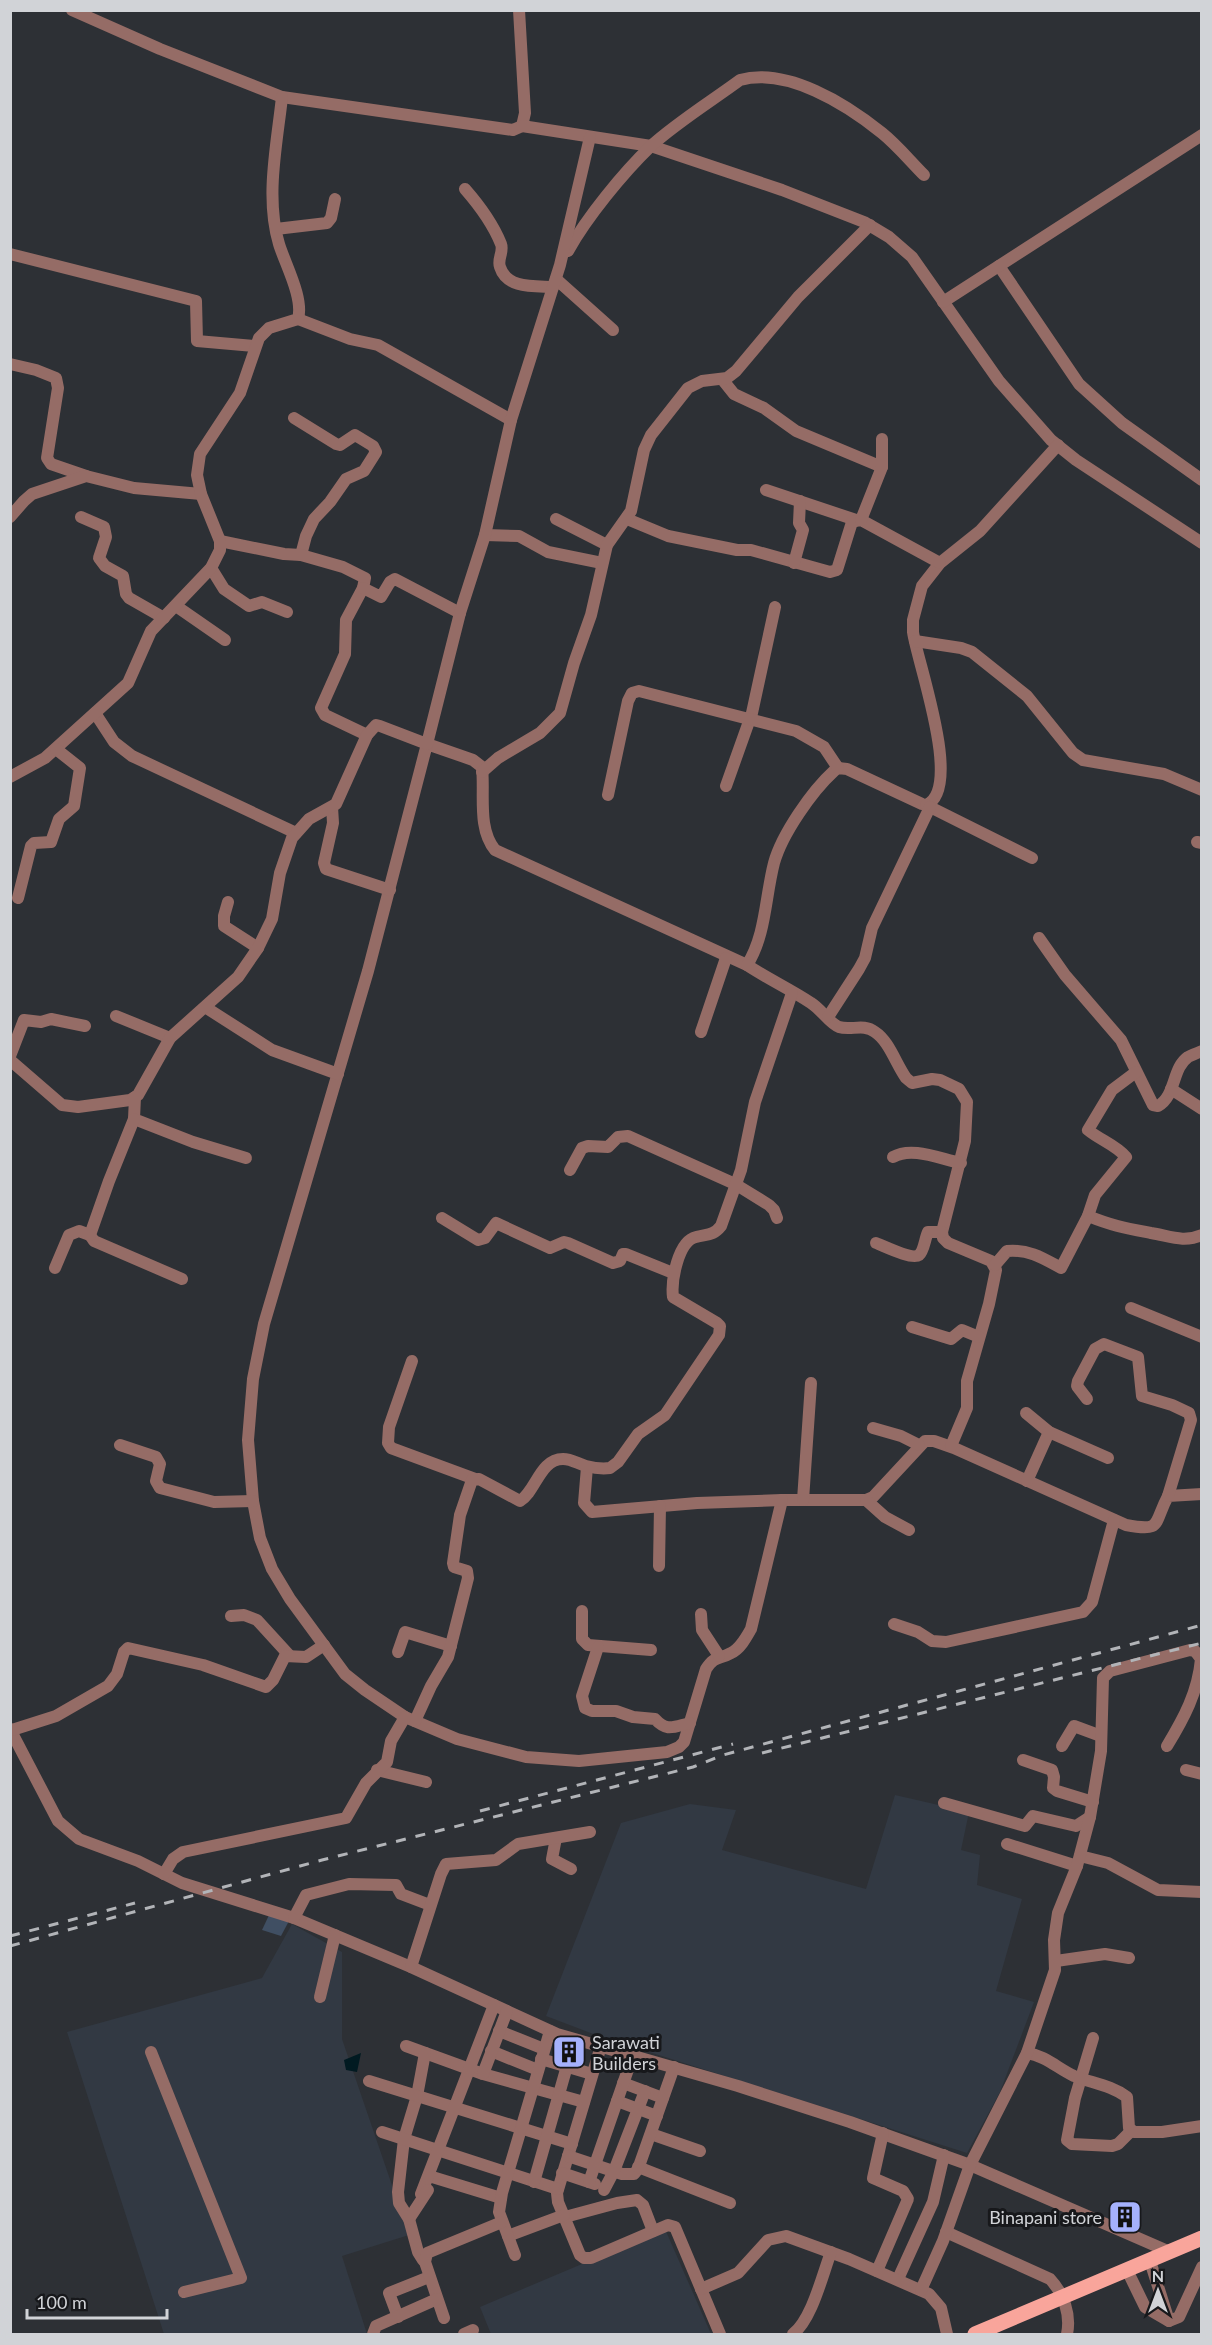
<svg xmlns="http://www.w3.org/2000/svg" width="1212" height="2345" font-family="Lato,sans-serif">
	<style>
		.built { fill: #323943 }
		.green { fill: #404f63 }
		.water { fill: #011a21 }
		.lines { fill: none; stroke-linecap: round; stroke-linejoin: round }
		.minor { stroke: #956c66; stroke-width: 12 }
		.major { stroke: #f9a59b; stroke-width: 15 }
		.rail { stroke: #b2b4b8; stroke-width: 3; stroke-dasharray: 10 10; stroke-linecap: butt }
		.labels { text-anchor: middle; dominant-baseline: central; stroke-width: 6; stroke-linejoin: round; paint-order: stroke }
		.poi-label { font-size: 18px; fill: #d1d3d7; stroke: #17181b; text-anchor: start }
	</style>
	<rect width="100%" height="100%" fill="#2d3035"/>
	<g class="built">
		<polygon points="895,1795 969,1812 961,1850 980,1855 977,1885 1022,1899 996,1991 1034,2002 1000,2092 967,2153 596,2035 546,2016 621,1823 690,1804 736,1810 722,1850 866,1889"/>
		<polygon points="292,1924 342,1952 342,2039 409,2235 342,2256 367,2334 164,2334 67,2032 262,1978"/>
		<polygon points="665,2229 711,2334 491,2334 480,2307"/>
	</g>
	<polygon class="green" points="270,1913 290,1919 281,1936 262,1930"/>
	<polygon class="water" points="361,2053 357,2072 346,2070 344,2060"/>
	<g class="lines">
		<g class="minor">
			<polyline points="72,10 160,49 282,97 513,130 522,126 525,113 519,10"/>
			<polyline points="522,126 651,146 782,190 864,222 889,237 912,257 999,381 1051,440 1076,460 1202,543"/>
			<path d="M465,189C479,205 493,224 501,244C504,252 497,259 500,267C507,289 534,286 553,287"/>
			<polyline points="276,229 327,223 331,218 335,199"/>
			<path d="M568,251C587,217 623,173 651,146C676,123 713,100 740,80C787,67 846,104 882,133C897,145 910,161 924,175"/>
			<polyline points="10,254 196,301 197,341 254,346"/>
			<polyline points="999,266 1079,384 1122,423 1202,480"/>
			<polyline points="556,279 613,330"/>
			<polyline points="943,302 1202,135"/>
			<polyline points="298,319 350,339 378,345 511,420"/>
			<polyline points="10,364 36,370 56,378 58,388 47,458 51,464 86,476"/>
			<polyline points="722,379 734,394 764,408 796,431 882,467"/>
			<polyline points="294,418 336,444 340,445 355,435 373,446 376,452 364,471 346,479 330,502 314,519 306,536 301,555"/>
			<path d="M1058,445L980,531L940,563L922,586L913,620V632C917,662 964,789 926,805L922,804L847,769L838,768L834,771C812,791 782,834 774,863C765,898 766,935 747,965L495,850C477,828 485,793 482,767L473,760L427,744L368,971L264,1324L253,1379L248,1440L253,1501L260,1538L272,1569L290,1599L345,1674L365,1690L405,1717L457,1739L526,1757L579,1761L667,1752L679,1747L684,1742L706,1669C715,1655 719,1660 731,1653C740,1649 746,1638 751,1629L782,1500H866L873,1497L925,1441H934L954,1448L1126,1525C1163,1532 1153,1524 1168,1496L1202,1494"/>
			<polyline points="766,490 856,520"/>
			<polyline points="10,517 24,501 32,494 86,476 134,488 201,494"/>
			<polyline points="81,517 104,527 106,537 99,558 105,566 123,576 126,594 129,598 164,618"/>
			<polyline points="556,519 607,545"/>
			<polyline points="627,519 668,536 737,550 751,550 830,572 837,570 852,522 861,520 940,563"/>
			<polyline points="861,520 882,467 882,439"/>
			<polyline points="485,535 519,536 548,552 602,563"/>
			<polyline points="220,541 284,554 301,555 343,567 365,578 363,588 346,620 345,654 321,708 325,715 367,735"/>
			<polyline points="794,563 803,530 799,523 800,501"/>
			<polyline points="211,568 224,589 249,606 262,602 287,612"/>
			<polyline points="363,588 381,597 390,582 395,579 460,613"/>
			<polyline points="176,606 225,640"/>
			<polyline points="915,641 961,648 972,652 1027,696 1073,753 1083,760 1164,774 1202,790"/>
			<polyline points="95,713 114,742 132,756 296,833"/>
			<polyline points="482,772 498,758 540,733 560,713 574,663 591,615 607,545 631,511 644,450 651,435 688,388 702,381 727,378 736,371 798,297 870,225"/>
			<path d="M10,777L45,758L128,683L151,631L211,568L220,550V541L201,494L197,475L200,454L240,393L259,338L269,328L298,319C304,298 285,264 279,244C265,198 277,144 282,97"/>
			<polyline points="726,786 752,713 775,607"/>
			<polyline points="608,795 628,701 632,693 639,691 796,731 824,747 838,768"/>
			<polyline points="926,805 1032,858"/>
			<polyline points="332,807 333,823 324,863 326,869 390,890"/>
			<polyline points="1197,842 1202,843"/>
			<polyline points="18,898 31,846 34,843 51,842 59,819 74,806 80,768 56,749"/>
			<polyline points="228,902 224,916 224,926 258,948"/>
			<path d="M1039,938L1065,975L1121,1040L1153,1105L1158,1106C1176,1096 1172,1068 1188,1057C1192,1055 1197,1053 1202,1051"/>
			<path d="M747,965C768,979 790,989 811,1003C821,1009 829,1023 839,1027C851,1031 863,1023 875,1032C889,1041 896,1064 906,1078L912,1083L932,1079L940,1080L959,1089L967,1102L965,1141L942,1232L943,1238L948,1243L991,1261L996,1270L989,1304L967,1381V1408L951,1446"/>
			<polyline points="205,1007 272,1050 338,1074"/>
			<polyline points="116,1016 170,1038"/>
			<polyline points="828,1017 859,969 865,958 872,928 930,807"/>
			<polyline points="701,1032 726,958"/>
			<polyline points="10,1056 24,1020 41,1022 51,1019 85,1026"/>
			<polyline points="10,1060 62,1105 78,1107 130,1100 138,1095 170,1038 238,977 258,948 272,919 280,873 292,838 309,819 336,804 367,735 376,725 380,726 427,744 460,613 485,535 511,420 560,265 590,137"/>
			<polyline points="1171,1089 1202,1109"/>
			<polyline points="135,1097 134,1119 193,1142 246,1158"/>
			<polyline points="134,1119 109,1181 90,1235 94,1241 182,1279"/>
			<path d="M893,1157C912,1146 940,1159 961,1163"/>
			<polyline points="570,1170 582,1148 588,1146 608,1147 618,1137 628,1136 735,1184 769,1205 774,1210 777,1218"/>
			<path d="M1088,1216C1113,1226 1125,1228 1151,1233C1170,1236 1183,1243 1202,1235"/>
			<polyline points="442,1218 478,1240 485,1238 496,1223 550,1248 564,1242 568,1243 613,1263 620,1261 623,1254 626,1254 673,1273"/>
			<path d="M876,1243C884,1246 912,1260 919,1255C924,1251 925,1238 928,1232H942"/>
			<path d="M995,1265L1007,1251C1029,1249 1043,1258 1061,1268L1088,1216L1095,1195L1126,1157C1116,1145 1100,1140 1088,1130L1112,1090L1136,1072"/>
			<polyline points="55,1268 69,1235 79,1231 90,1235"/>
			<polyline points="1131,1308 1202,1337"/>
			<polyline points="912,1327 951,1339 962,1330 979,1337"/>
			<polyline points="412,1361 389,1427 388,1443 391,1448 475,1479"/>
			<polyline points="1087,1399 1077,1386 1078,1381 1095,1349 1104,1344 1138,1357 1142,1396 1172,1405 1189,1413 1191,1420 1168,1496"/>
			<polyline points="1026,1413 1049,1432 1108,1458"/>
			<polyline points="873,1428 901,1436 919,1445"/>
			<polyline points="120,1445 156,1457 160,1464 156,1481 160,1488 214,1502 253,1501"/>
			<polyline points="587,1467 584,1503 592,1512 697,1503 782,1500"/>
			<polyline points="1027,1481 1049,1432"/>
			<polyline points="803,1500 811,1383"/>
			<polyline points="866,1500 885,1517 909,1530"/>
			<polyline points="659,1566 660,1506"/>
			<polyline points="582,1611 582,1639 588,1645 651,1650"/>
			<polyline points="701,1614 702,1630 719,1656"/>
			<polyline points="231,1616 244,1615 257,1620 289,1655"/>
			<polyline points="894,1624 918,1632 932,1641 946,1642 1083,1612 1092,1602 1114,1520"/>
			<path d="M598,1647L582,1696L585,1708L592,1711H616L633,1717L655,1719C667,1732 673,1727 690,1723"/>
			<polyline points="398,1652 405,1632 451,1646"/>
			<path d="M415,1721L431,1686L448,1657L468,1578L467,1571L454,1567L453,1563L460,1515L472,1480L479,1479L520,1501C536,1491 540,1459 563,1459C572,1459 578,1464 586,1466C594,1468 603,1469 610,1468L618,1462L638,1434L665,1415L719,1335L720,1326L717,1323L673,1297C671,1281 678,1241 696,1237C707,1234 713,1236 721,1226L741,1170L755,1102L792,993"/>
			<polyline points="10,1729 58,1821 79,1839 138,1861 182,1883 294,1918 411,1967 557,2034 738,2086 850,2122 970,2165 1170,2252"/>
			<polyline points="12,1730 56,1716 108,1686 117,1674 124,1652 128,1648 203,1665 266,1687 273,1680 285,1656 306,1657 324,1645"/>
			<polyline points="1062,1746 1074,1726 1101,1736"/>
			<polyline points="1023,1760 1052,1770 1054,1777 1053,1788 1057,1791 1093,1802"/>
			<polyline points="377,1770 426,1782"/>
			<polyline points="1186,1770 1202,1774"/>
			<polyline points="944,1803 1025,1826 1033,1816 1076,1826 1090,1817"/>
			<polyline points="556,1838 552,1859 571,1869"/>
			<polyline points="1007,1844 1077,1866"/>
			<polyline points="1080,1856 1108,1863 1158,1890 1202,1892"/>
			<polyline points="164,1874 173,1859 183,1852 346,1818 366,1783 387,1762 391,1741 405,1717"/>
			<polyline points="294,1918 306,1895 349,1884 396,1885 401,1894 430,1905"/>
			<polyline points="1056,1961 1105,1954 1129,1958"/>
			<polyline points="411,1967 441,1874 446,1864 496,1860 518,1844 590,1832"/>
			<polyline points="320,1997 335,1935"/>
			<polyline points="499,2031 544,2049"/>
			<polyline points="1093,2038 1075,2098 1067,2140 1072,2144 1112,2146 1118,2144 1131,2131"/>
			<polyline points="406,2046 483,2074 584,2102"/>
			<polyline points="601,2046 557,2193 558,2202 580,2255 584,2258 591,2258 668,2225 675,2227 720,2334"/>
			<polyline points="491,2051 538,2070"/>
			<polyline points="151,2052 241,2278 184,2292"/>
			<polyline points="425,2053 417,2096 404,2139 398,2192 399,2203 409,2219 418,2252 423,2260 425,2257"/>
			<path d="M1027,2053C1046,2056 1057,2068 1074,2076C1091,2083 1111,2085 1127,2097L1129,2128L1134,2132H1162L1202,2126"/>
			<polyline points="541,2059 592,2074"/>
			<polyline points="483,2074 507,2011"/>
			<polyline points="369,2081 572,2144"/>
			<polyline points="623,2083 663,2098"/>
			<polyline points="617,2101 657,2116"/>
			<polyline points="382,2132 558,2189"/>
			<polyline points="651,2134 700,2151"/>
			<polyline points="568,2156 622,2174 634,2174 638,2169 674,2067"/>
			<polyline points="638,2167 730,2203"/>
			<polyline points="562,2173 595,2184"/>
			<polyline points="429,2176 501,2198"/>
			<polyline points="534,2182 567,2066"/>
			<polyline points="589,2182 633,2055"/>
			<polyline points="604,2190 614,2171 645,2091"/>
			<polyline points="421,2194 494,2005"/>
			<polyline points="565,2217 617,2203 637,2200 643,2205 653,2231"/>
			<polyline points="409,2219 428,2190"/>
			<path d="M946,2232L1050,2279C1064,2294 1071,2315 1067,2334"/>
			<polyline points="508,2236 564,2215"/>
			<polyline points="515,2255 499,2212 502,2193 550,2031"/>
			<polyline points="1150,2261 1169,2321"/>
			<polyline points="1127,2270 1145,2307 1169,2321 1179,2317 1202,2267"/>
			<polyline points="877,2271 908,2199 903,2191 873,2178 883,2133"/>
			<polyline points="898,2279 933,2202 944,2155"/>
			<polyline points="701,2289 738,2273 768,2240 786,2236 849,2259 929,2294 941,2308 947,2334"/>
			<path d="M921,2290L943,2241L970,2165L1027,2053L1055,1970L1054,1940L1058,1913L1077,1866L1090,1817L1101,1751L1103,1678L1110,1671L1190,1650L1195,1651L1201,1659C1198,1692 1184,1718 1167,1746"/>
			<polyline points="398,2317 389,2293 429,2277"/>
			<polyline points="444,2318 425,2262 427,2253 502,2222"/>
			<polyline points="373,2334 376,2326 437,2299"/>
			<polyline points="464,2334 473,2330"/>
			<path d="M793,2334C812,2319 822,2276 831,2252"/>
		</g>
		<polyline class="major" points="975,2334 1202,2238"/>
		<g class="rail">
			<polyline points="762,1753 1202,1643"/>
			<polyline points="480,1811 733,1744"/>
			<polyline points="10,1936 135,1903"/>
			<polyline points="10,1946 322,1860 693,1767 723,1755 1202,1625"/>
		</g>
	</g>
	<defs>
		<symbol id="building-square" viewBox="-11 -11 22 22"><rect x="-9" y="-9" width="18" height="18" rx="4" fill="#a5b1fc" stroke="#17181b"/><path d="M-4-6H4V6H1V3H-1V6H-4ZM-2.5-4.3h1.7v1.8h-1.7ZM.8-4.3h1.7v1.8H.8ZM-2.5-1h1.7V.8h-1.7ZM.8-1h1.7V.8H.8Z" fill="#111"/></symbol>
	</defs>
	<g fill-rule="evenodd">
		<use href="#building-square" x="550" y="2033" width="38" height="38"/>
		<use href="#building-square" x="1106" y="2198" width="38" height="38"/>
	</g>
	<g class="labels">
		<g class="poi-label">
			<text x="592" y="2042">Sarawati<tspan x="592" dy="21">Builders</tspan></text>
			<text x="1102" y="2217" text-anchor="end">Binapani store</text>
		</g>
	</g>
	<rect width="1212" height="2345" fill="none" stroke="#d1d3d7" stroke-width="24"/>
	<g transform="translate(1158 2291)" stroke="#17181b" stroke-width="4.5" paint-order="stroke">
	<path d="M0-4.5L10 22L0 15L-10 22Z" fill="#d1d3d7"/>
	<text y="-9" font-size="16" font-weight="bold" text-anchor="middle" fill="#d1d3d7">N</text>
	</g>
	<path d="M27 2309v9h140v-9" fill="none" stroke="#d1d3d7" stroke-width="3"/>
	<text x="36" y="2309" font-size="18" fill="#d1d3d7" stroke="#17181b" stroke-width="4.5" paint-order="stroke">100 m</text>
</svg>
